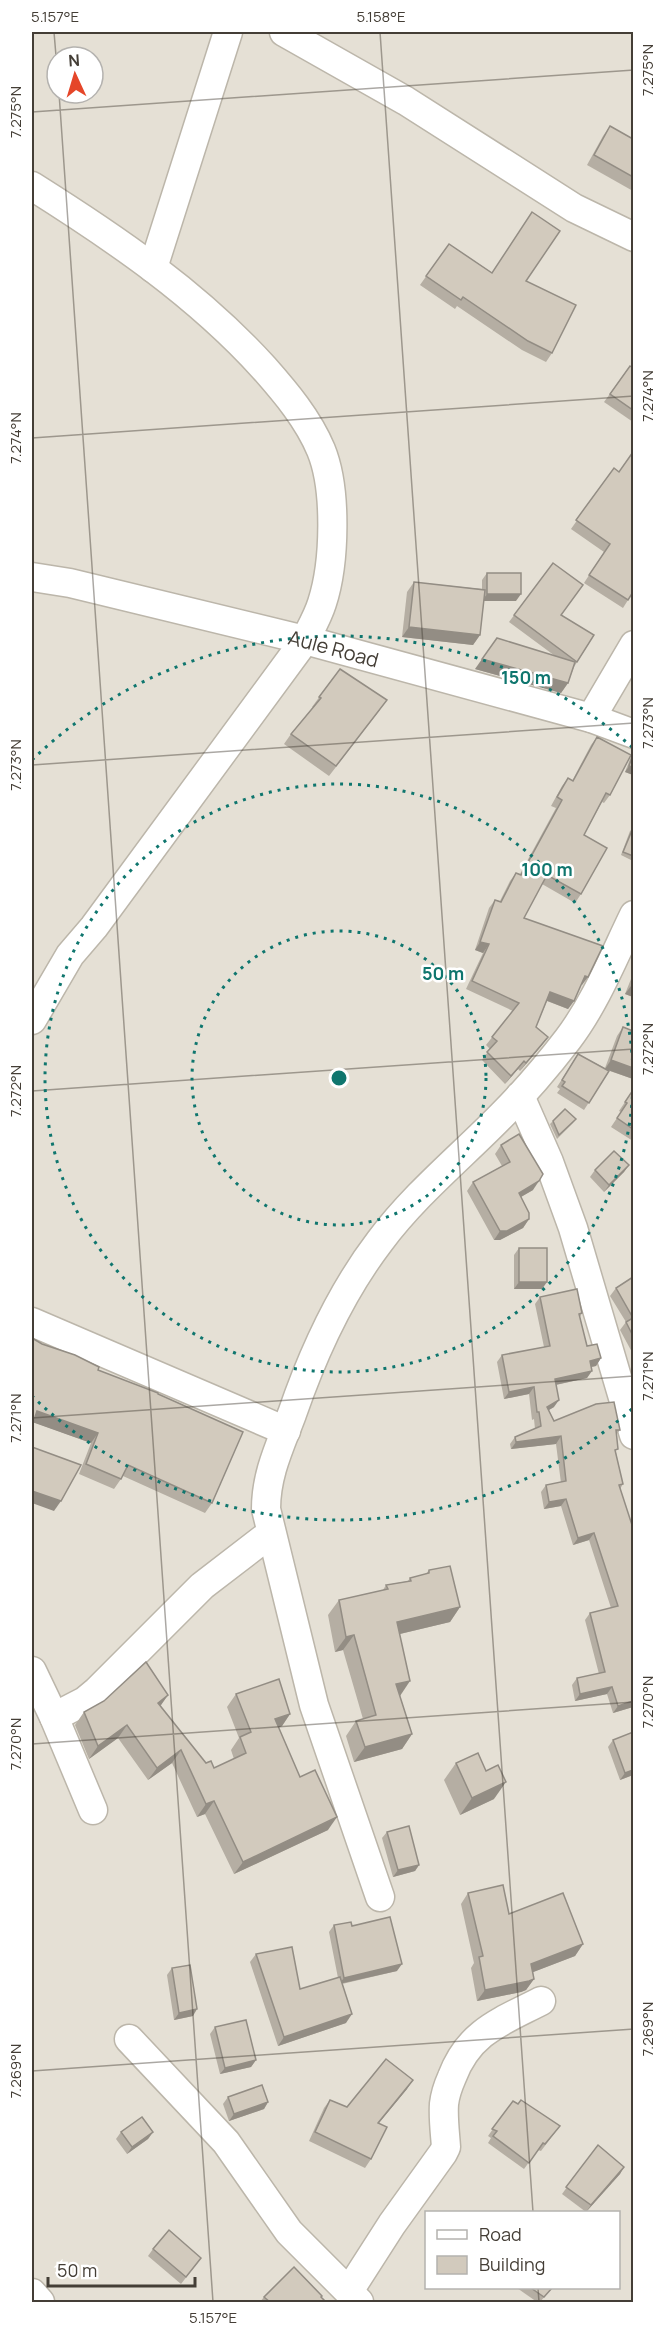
<svg xmlns="http://www.w3.org/2000/svg" width="665" height="2334" font-family="Manrope,sans-serif">
	<style>
		.residential { fill: #e5e0d5; fill-rule: evenodd }
		.lines { fill: none; stroke-linecap: round; stroke-linejoin: round }
		.minor-casing { stroke: #bcb6aa; stroke-width: 31 }
		.minor { stroke: #fff; stroke-width: 28 }
		.wall { fill: #b5aea3 }
		.shaded-wall { fill: #938d84 }
		.building { fill: #d2cabd; stroke: #938d84; stroke-width: 1.5 }
		.ticks { fill: none; stroke: #443e36; stroke-width: 1.5; stroke-opacity: 0.45 }
		.ring { fill: none; stroke: #0f766e; stroke-width: 3; stroke-dasharray: 3 6 }
		.labels { text-anchor: middle; dominant-baseline: central; stroke-width: 5; stroke-linejoin: round; paint-order: stroke }
		.street-label { font-size: 20px; fill: #443e36; stroke: #fff }
		.centre { fill: #0f766e; stroke: #fff; stroke-width: 3 }
		.ring-label { font-size: 18px; text-anchor: middle; font-weight: bold; fill: #0f766e; stroke: #fff; stroke-width: 5; stroke-linejoin: round; paint-order: stroke }
		.neatline { fill: none; stroke: #443e36; stroke-width: 2 }
		.ticks-label { font-size: 15px; text-anchor: middle; fill: #443e36 }
	</style>
	<rect width="100%" height="100%" fill="#f1eee6"/>
	<path class="residential" d="M32,32H633V2302H32ZM57,57H93V93H57ZM426,2212H618V2288H426Z"/>
	<g class="lines">
		<defs>
			<g id="minor">
				<polyline points="284,32 406,101 574,208 634,237"/>
				<path d="M32,186C116,239 197,294 264,368C286,393 308,419 321,450C337,489 335,563 322,603C318,616 311,628 305,640L94,927L70,955L32,1020"/>
				<polyline points="153,268 228,32"/>
				<path id="s1" d="M32,577L70,583L305,640L591,718L634,734"/>
				<polyline points="591,718 634,645"/>
				<polyline points="520,1096 549,1162 573,1228 634,1435"/>
				<polyline points="32,1322 286,1431"/>
				<polyline points="32,1671 54,1717 93,1810"/>
				<polyline points="54,1717 85,1701 97,1691 202,1586 271,1533"/>
				<path d="M380,1897L314,1705L266,1509C266,1474 280,1446 292,1414C313,1353 341,1292 380,1241C415,1194 462,1156 503,1114C526,1091 548,1065 568,1039C596,1002 614,956 634,915"/>
				<polyline points="129,2039 226,2142 289,2232 359,2302"/>
				<path d="M349,2291L392,2224L443,2153L446,2147C445,2133 443,2118 444,2104C445,2095 448,2086 452,2077C469,2032 500,2022 541,2001"/>
				<polyline points="32,2293 40,2302"/>
			</g>
		</defs>
		<use href="#minor" class="minor-casing"/>
		<use href="#minor" class="minor"/>
	</g>
	<g class="wall">
		<polygon points="610,126 633,139 633,191 587,165 603,136"/>
		<polygon points="449,244 491,272 526,281 552,353 546,362 522,350 457,306 455,309 420,285"/>
		<polygon points="630,366 633,368 633,422 604,402"/>
		<polygon points="614,468 633,592 623,608 584,583 604,552 571,529"/>
		<polygon points="553,563 561,615 594,635 574,667 568,683 561,693 475,669 555,656 509,622"/>
		<polygon points="487,573 516,601 484,601 480,635 473,645 402,637 407,592 414,582 482,589 482,580"/>
		<polygon points="340,669 380,710 329,776 284,744 291,734 314,707 312,707"/>
		<polygon points="597,737 610,795 604,803 602,802 584,835 581,894 575,903 542,884 524,918 582,985 581,985 574,1001 568,1009 547,1001 536,1027 542,1045 520,1071 518,1069 505,1084 482,1060 490,1049 486,1045 513,1011 466,989 483,953 475,950 489,908 495,900 500,901 510,881 516,873 520,874 556,808 551,806 562,786 568,778 572,781 591,745"/>
		<polygon points="633,751 633,775 625,772"/>
		<polygon points="633,828 633,861 621,855 630,831"/>
		<polygon points="633,974 633,997 625,994"/>
		<polygon points="623,1027 633,1031 633,1079 607,1070 609,1071 584,1110 557,1093 560,1089 557,1087 578,1054 605,1068 617,1036"/>
		<polygon points="633,1090 633,1141 611,1127 621,1112 619,1111"/>
		<polygon points="576,1119 573,1123 557,1139 550,1124 553,1121"/>
		<polygon points="501,1145 533,1190 521,1197 529,1219 523,1228 500,1240 494,1240 467,1191 473,1182 502,1166 495,1154"/>
		<polygon points="629,1165 624,1172 604,1192 590,1177 595,1170"/>
		<polygon points="519,1248 542,1289 514,1289 514,1255"/>
		<polygon points="633,1277 633,1354 620,1330 626,1322 610,1296 616,1288"/>
		<polygon points="540,1297 582,1313 580,1317 587,1346 601,1358 596,1366 592,1367 587,1378 556,1385 554,1407 549,1410 554,1421 620,1430 616,1435 616,1453 623,1484 620,1489 633,1528 633,1707 613,1713 607,1694 575,1701 572,1685 577,1678 599,1674 585,1620 590,1613 611,1608 589,1540 573,1545 561,1506 544,1509 541,1492 546,1485 561,1483 556,1444 511,1449 510,1444 515,1437 535,1429 534,1419 532,1420 529,1394 504,1399 497,1362 502,1355 544,1347 535,1304"/>
		<polygon points="42,1344 98,1370 158,1394 212,1503 205,1513 123,1476 114,1489 79,1474 91,1443 33,1422"/>
		<polygon points="429,1570 460,1607 450,1622 400,1634 400,1696 412,1734 402,1749 354,1762 346,1736 356,1721 363,1719 343,1650 335,1652 328,1615 339,1600 383,1590 386,1585 408,1581 410,1578 426,1574"/>
		<polygon points="236,1694 290,1714 282,1726 278,1728 300,1777 328,1830 234,1874 205,1814 197,1817 172,1763 148,1780 118,1738 89,1759 75,1725 84,1712 168,1695 160,1706 206,1763 214,1768 234,1759 231,1750 239,1738 227,1707"/>
		<polygon points="613,1740 633,1775 620,1780 608,1747"/>
		<polygon points="456,1763 486,1771 494,1799 460,1815 444,1780"/>
		<polygon points="387,1832 419,1865 415,1871 393,1877 382,1838"/>
		<polygon points="468,1893 509,1914 583,1944 575,1956 533,1972 534,1979 526,1990 521,1992 477,2001 471,1968 474,1963 461,1904"/>
		<polygon points="334,1925 352,1926 397,1971 342,1984 346,2023 278,2046 250,1962 256,1954 300,1989 338,1978 329,1932"/>
		<polygon points="172,1968 193,2016 174,2020 167,1975"/>
		<polygon points="215,2027 256,2060 251,2067 220,2074 210,2034"/>
		<polygon points="407,2089 379,2123 371,2159 365,2168 309,2141 324,2108 330,2100 347,2107"/>
		<polygon points="228,2097 268,2102 264,2109 229,2121 223,2104"/>
		<polygon points="513,2101 560,2126 541,2151 538,2150 524,2169 488,2143 491,2138 488,2136"/>
		<polygon points="121,2132 153,2132 148,2139 127,2154 116,2139"/>
		<polygon points="598,2145 624,2167 620,2174 586,2212 562,2194"/>
		<polygon points="153,2249 201,2258 181,2284 148,2256"/>
		<polygon points="517,2288 552,2288 540,2302 537,2302"/>
		<polygon points="264,2297 321,2297 326,2302 260,2302"/>
	</g>
	<g class="shaded-wall">
		<polygon points="487,594 521,594 516,601 482,601"/>
		<polygon points="409,627 480,635 473,645 402,637"/>
		<polygon points="482,659 568,683 561,693 475,669"/>
		<polygon points="629,766 633,767 633,775 625,772"/>
		<polygon points="480,942 489,944 483,953 475,950"/>
		<polygon points="585,976 588,977 582,985 580,984"/>
		<polygon points="631,986 633,987 633,997 625,994"/>
		<polygon points="550,992 574,1001 568,1009 545,1000"/>
		<polygon points="548,1037 542,1045 520,1071 526,1063"/>
		<polygon points="611,1060 633,1068 633,1079 605,1069"/>
		<polygon points="524,1061 518,1069 505,1084 511,1076"/>
		<polygon points="629,1165 624,1172 604,1192 609,1185"/>
		<polygon points="539,1181 533,1190 512,1202 519,1193"/>
		<polygon points="529,1219 523,1228 500,1240 494,1240 500,1231"/>
		<polygon points="519,1282 547,1282 542,1289 514,1289"/>
		<polygon points="601,1358 596,1366 585,1368 590,1361"/>
		<polygon points="592,1371 587,1378 550,1386 555,1379"/>
		<polygon points="534,1387 529,1394 504,1399 509,1392"/>
		<polygon points="559,1400 554,1407 542,1414 547,1407"/>
		<polygon points="37,1411 98,1433 91,1443 32,1422"/>
		<polygon points="561,1436 556,1444 511,1449 516,1442"/>
		<polygon points="32,1491 61,1501 54,1511 32,1503"/>
		<polygon points="566,1499 561,1506 544,1509 549,1502"/>
		<polygon points="594,1533 589,1540 573,1545 578,1538"/>
		<polygon points="460,1607 450,1622 387,1637 397,1622"/>
		<polygon points="354,1635 343,1650 335,1652 346,1637"/>
		<polygon points="410,1681 400,1696 396,1684"/>
		<polygon points="612,1687 607,1694 575,1701 580,1694"/>
		<polygon points="168,1695 159,1708 158,1703"/>
		<polygon points="633,1701 633,1707 613,1713 618,1706"/>
		<polygon points="290,1714 282,1726 266,1732 275,1719"/>
		<polygon points="127,1725 118,1738 89,1759 98,1746"/>
		<polygon points="412,1734 402,1749 354,1762 365,1747"/>
		<polygon points="181,1750 172,1763 148,1780 157,1768"/>
		<polygon points="633,1770 633,1775 620,1780 625,1773"/>
		<polygon points="506,1782 494,1799 460,1815 472,1798"/>
		<polygon points="214,1801 205,1814 197,1817 206,1804"/>
		<polygon points="337,1817 328,1830 234,1874 243,1862"/>
		<polygon points="419,1865 415,1871 393,1877 398,1870"/>
		<polygon points="583,1944 575,1956 523,1976 531,1964"/>
		<polygon points="402,1964 397,1971 339,1984 344,1978"/>
		<polygon points="534,1979 526,1990 521,1992 477,2001 485,1990"/>
		<polygon points="197,2009 193,2016 174,2020 179,2013"/>
		<polygon points="352,2014 346,2023 278,2046 284,2037"/>
		<polygon points="256,2060 251,2067 220,2074 225,2068"/>
		<polygon points="413,2080 407,2089 372,2131 378,2123"/>
		<polygon points="268,2102 264,2109 229,2121 234,2114"/>
		<polygon points="153,2132 148,2139 127,2154 132,2147"/>
		<polygon points="624,2167 620,2174 586,2212 591,2205"/>
	</g>
	<g class="building">
		<polygon points="610,126 633,139 633,177 594,155"/>
		<polygon points="532,212 560,231 526,281 576,305 552,353 528,341 463,297 461,300 426,276 449,244 492,273"/>
		<polygon points="630,366 633,368 633,410 610,394"/>
		<polygon points="633,452 633,592 628,600 589,575 610,544 576,520 614,468 619,472"/>
		<polygon points="553,563 583,585 561,615 594,635 577,662 514,615"/>
		<rect x="487" y="573" width="34" height="21"/>
		<polygon points="414,582 485,590 480,635 409,627"/>
		<polygon points="497,638 575,662 568,683 482,659"/>
		<polygon points="340,669 387,700 336,766 291,734 321,698 319,697"/>
		<polygon points="597,737 631,755 610,795 606,793 584,835 607,848 581,894 547,875 524,918 603,946 588,977 585,976 574,1001 550,992 536,1027 548,1037 526,1063 524,1061 511,1076 487,1052 497,1041 492,1037 519,1003 472,981 489,944 480,942 495,900 501,902 516,873 521,875 562,800 557,797 568,778 573,781"/>
		<polygon points="633,755 633,767 629,766"/>
		<polygon points="633,828 633,856 623,852"/>
		<polygon points="623,1027 633,1031 633,1068 611,1060"/>
		<polygon points="578,1054 609,1071 589,1103 562,1086 565,1082 562,1080"/>
		<polygon points="633,1090 633,1129 617,1118 627,1103 625,1102"/>
		<polygon points="565,1109 576,1119 559,1135 553,1121"/>
		<polygon points="519,1134 543,1174 539,1181 519,1193 529,1213 529,1219 507,1231 500,1231 473,1182 510,1162 501,1145"/>
		<polygon points="614,1151 629,1165 609,1185 595,1170"/>
		<rect x="519" y="1248" width="28" height="34"/>
		<polygon points="633,1277 633,1336 626,1322 633,1318 616,1288"/>
		<polygon points="577,1289 582,1313 579,1314 587,1346 597,1344 601,1358 590,1361 592,1371 555,1379 559,1400 547,1407 554,1421 596,1404 614,1402 620,1430 616,1430 618,1449 615,1450 623,1484 619,1485 633,1528 633,1701 618,1706 612,1687 580,1694 577,1678 605,1672 590,1613 618,1606 594,1533 578,1538 566,1499 549,1502 546,1485 566,1481 561,1436 516,1442 515,1437 541,1426 539,1412 537,1412 534,1387 509,1392 502,1355 550,1346 540,1297"/>
		<polygon points="32,1338 42,1344 75,1355 99,1367 98,1370 158,1393 158,1394 243,1432 212,1503 128,1465 121,1479 86,1464 98,1433 37,1411 32,1426"/>
		<polygon points="32,1447 81,1465 61,1501 32,1491"/>
		<polygon points="450,1566 460,1607 397,1622 410,1681 396,1684 412,1734 365,1747 356,1721 376,1715 354,1635 346,1637 339,1600 388,1589 386,1585 411,1581 410,1578 429,1573 429,1570"/>
		<polygon points="146,1662 168,1695 158,1703 206,1763 211,1761 214,1768 246,1753 240,1737 251,1732 236,1694 279,1679 290,1714 275,1719 300,1777 315,1770 337,1817 243,1862 214,1801 206,1804 181,1750 157,1768 127,1725 98,1746 84,1712 104,1701"/>
		<polygon points="633,1732 633,1770 625,1773 613,1740"/>
		<polygon points="478,1753 486,1771 498,1765 506,1782 472,1798 456,1763"/>
		<polygon points="409,1826 419,1865 398,1870 387,1832"/>
		<polygon points="503,1885 509,1914 563,1893 583,1944 531,1964 534,1979 529,1981 485,1990 479,1957 483,1956 468,1893"/>
		<polygon points="390,1917 402,1964 344,1978 334,1925 351,1922 352,1926"/>
		<polygon points="292,1947 300,1989 340,1977 352,2014 284,2037 256,1954"/>
		<polygon points="190,1965 197,2009 179,2013 172,1968"/>
		<polygon points="246,2020 256,2060 225,2068 215,2027"/>
		<polygon points="386,2059 413,2080 378,2123 387,2127 371,2159 315,2132 330,2100 347,2107"/>
		<polygon points="262,2085 268,2102 234,2114 228,2097"/>
		<polygon points="521,2100 560,2126 545,2144 543,2143 529,2163 493,2136 497,2131 492,2129 513,2101 518,2104"/>
		<polygon points="142,2117 153,2132 132,2147 121,2132"/>
		<polygon points="598,2145 624,2167 591,2205 566,2187"/>
		<polygon points="169,2230 201,2258 186,2277 153,2249"/>
		<polygon points="294,2267 322,2296 321,2297 326,2302 270,2302 264,2297"/>
		<polygon points="531,2288 552,2288 544,2297"/>
	</g>
	<path class="ticks" d="M54,32L57,68M380,32L533,2212M59,93L213,2302M32,112L634,70M32,438L634,396M32,765L634,723M32,1091L634,1049M32,1418L634,1376M32,1744L634,1702M32,2071L634,2029M538,2288L539,2302"/>
	<g class="ring">
		<circle cx="339" cy="1078" r="147"/>
		<circle cx="339" cy="1078" r="294"/>
		<path d="M632 1409A442 442 0 0 1 32 1396M32 760A442 442 0 0 1 632 747"/>
	</g>
	<g class="labels">
		<g class="street-label">
			<text stroke="none"><textPath href="#s1" startOffset="310">Aule Road</textPath></text>
		</g>
	</g>
	<circle cx="339" cy="1078" r="9" class="centre"/>
	<g class="ring-label">
		<text x="526" y="684">150 m</text>
		<text x="547" y="876">100 m</text>
		<text x="443" y="980">50 m</text>
	</g>
	<rect width="665" height="2334" fill="none" stroke="#ffffff" stroke-width="66"/>
	<rect x="425" y="2211" width="195" height="78" fill="#ffffff" stroke="#b4b2af" stroke-width="1.5"/>
	<rect x="437" y="2230" width="30" height="9" fill="#ffffff" stroke="#b4b2af" stroke-width="1.5"/>
	<text x="479" y="2241" font-size="18" fill="#443e36">Road</text>
	<rect x="437" y="2256" width="30" height="18" fill="#d2cabd" stroke="#b4b2af" stroke-width="1.5"/>
	<text x="479" y="2271" font-size="18" fill="#443e36">Building</text>
	<g transform="translate(75 75) rotate(356)"><circle r="28" fill="#ffffff" stroke="#b4b2af" stroke-width="1.5"/>
	<path d="M0-4.5L10 22L0 15L-10 22Z" fill="#e54629"/>
	<text y="-9" font-size="16" font-weight="bold" text-anchor="middle" fill="#443e36">N</text>
	</g>
	<path d="M48 2277v9h147v-9" fill="none" stroke="#443e36" stroke-width="3"/>
	<text x="57" y="2277" font-size="18" fill="#443e36" stroke="#ffffff" stroke-width="4.5" paint-order="stroke">50 m</text>
	<rect x="33" y="33" width="599" height="2268" class="neatline"/>
	<g class="ticks-label">
		<text x="55" y="22">5.157°E</text>
		<text x="381" y="22">5.158°E</text>
		<text transform="translate(648 70) rotate(-90)" y="5">7.275°N</text>
		<text transform="translate(16 112) rotate(-90)" y="5">7.275°N</text>
		<text transform="translate(648 396) rotate(-90)" y="5">7.274°N</text>
		<text transform="translate(16 438) rotate(-90)" y="5">7.274°N</text>
		<text transform="translate(648 723) rotate(-90)" y="5">7.273°N</text>
		<text transform="translate(16 765) rotate(-90)" y="5">7.273°N</text>
		<text transform="translate(648 1049) rotate(-90)" y="5">7.272°N</text>
		<text transform="translate(16 1091) rotate(-90)" y="5">7.272°N</text>
		<text transform="translate(648 1376) rotate(-90)" y="5">7.271°N</text>
		<text transform="translate(16 1418) rotate(-90)" y="5">7.271°N</text>
		<text transform="translate(648 1702) rotate(-90)" y="5">7.270°N</text>
		<text transform="translate(16 1744) rotate(-90)" y="5">7.270°N</text>
		<text transform="translate(648 2029) rotate(-90)" y="5">7.269°N</text>
		<text transform="translate(16 2071) rotate(-90)" y="5">7.269°N</text>
		<text x="213" y="2323">5.157°E</text>
	</g>
</svg>
